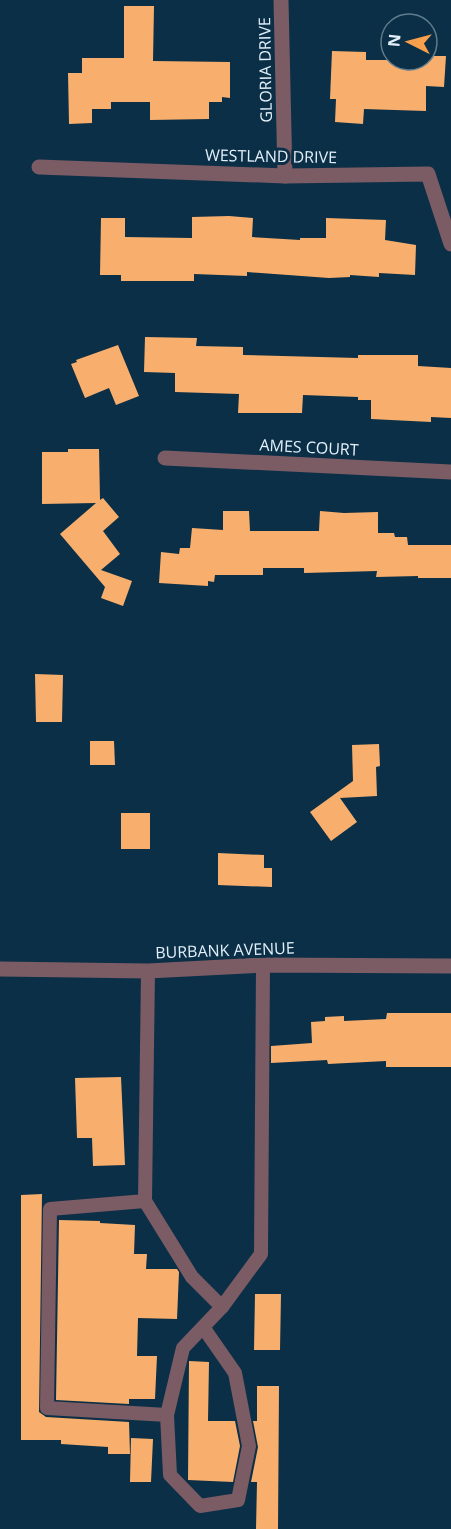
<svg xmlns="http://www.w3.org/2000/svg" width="451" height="1529" font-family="'Open Sans',sans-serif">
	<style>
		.building { fill: #f8af6e }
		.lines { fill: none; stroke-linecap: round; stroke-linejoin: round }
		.lane { stroke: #7b5b64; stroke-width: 14 }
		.street { stroke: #7b5b64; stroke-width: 15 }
		.labels { text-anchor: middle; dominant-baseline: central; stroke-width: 6; stroke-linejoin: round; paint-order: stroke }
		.street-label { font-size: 16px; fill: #e3f0fa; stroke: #0b2f46 }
	</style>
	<rect width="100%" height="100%" fill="#0b2f46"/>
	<g class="building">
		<polygon points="124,6 154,6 153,61 230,62 230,98 222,97 222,102 209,102 209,119 150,120 150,102 111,102 111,109 92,109 92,123 69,124 68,73 82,73 82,58 124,58"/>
		<polygon points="332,51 366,52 366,60 427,60 427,56 446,56 444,87 426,86 426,111 364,109 363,124 335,122 336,99 330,99"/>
		<polygon points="229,216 253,218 252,237 300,240 300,238 326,238 326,218 386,220 385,240 416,245 415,275 379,273 379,277 350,275 350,277 329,278 247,272 247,276 194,274 194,281 121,281 121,275 100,275 101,218 125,218 125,237 192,238 192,217"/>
		<polygon points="145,337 197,338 196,346 243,347 243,355 358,358 358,355 418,355 418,366 451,368 451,418 431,417 431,422 371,419 371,400 358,400 358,397 303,395 302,413 238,413 239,394 175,392 175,373 144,372"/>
		<polygon points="118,345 139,396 116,405 109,388 85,398 71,364 77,362 76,360"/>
		<polygon points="68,449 99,449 100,500 103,498 119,517 103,531 120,554 101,570 132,581 123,606 101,598 105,587 60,534 96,503 42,504 42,452 68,452"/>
		<polygon points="223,511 249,511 250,531 319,531 320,511 344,513 378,512 378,533 394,533 395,537 407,537 408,545 451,545 451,578 418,578 418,576 376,577 377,571 304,573 304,568 263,568 263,575 215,575 214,582 208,581 208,586 159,583 161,552 179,554 180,548 190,548 192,528 223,530"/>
		<polygon points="35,674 63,675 62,722 36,722"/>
		<polygon points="90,741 114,741 115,765 90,765"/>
		<polygon points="379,744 380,766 376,767 377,796 340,798 357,822 331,841 310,812 353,781 352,745"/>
		<rect x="121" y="813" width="29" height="36"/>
		<polygon points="218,853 264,855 264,868 272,868 272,887 218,885"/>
		<polygon points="387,1013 451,1013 451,1067 386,1067 386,1061 328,1064 327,1060 271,1063 271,1046 312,1043 311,1022 325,1021 325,1017 344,1016 344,1021 386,1019"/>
		<polygon points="121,1077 125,1165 93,1166 92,1138 77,1138 75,1078"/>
		<polygon points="42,1194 39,1412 46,1417 129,1422 130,1454 108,1454 108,1447 61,1444 61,1440 21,1440 21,1195"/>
		<polygon points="59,1220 100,1221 100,1223 135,1225 134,1254 147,1254 146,1269 177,1269 179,1272 177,1319 138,1318 137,1356 157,1356 155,1399 129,1399 129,1404 56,1400"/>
		<polygon points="255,1294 281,1294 280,1350 254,1350"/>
		<polygon points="189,1361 209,1362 208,1421 235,1421 240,1446 233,1482 188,1480"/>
		<polygon points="257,1386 279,1386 278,1529 256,1529 257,1482 251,1482 258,1447 253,1421 257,1421"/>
		<polygon points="131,1438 153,1439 151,1482 130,1482"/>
	</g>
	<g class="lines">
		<g class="lane">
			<polyline points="148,971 145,1201 50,1209 47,1408 167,1415"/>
			<polyline points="145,1201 192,1277 222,1307"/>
			<polyline points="203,1327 235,1373 249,1446 238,1500 200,1506 170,1475 167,1415 183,1348 222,1307 261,1254 263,965"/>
		</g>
		<g class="street">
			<polyline points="281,0 285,176"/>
			<polyline points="39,167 285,176 428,174 451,244"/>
			<polyline points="165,458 451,472"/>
			<polyline points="0,969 148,971 263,965 451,966"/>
		</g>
	</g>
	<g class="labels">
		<g class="street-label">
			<text transform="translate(265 70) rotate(-91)">GLORIA DRIVE</text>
			<text transform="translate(271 156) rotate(1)">WESTLAND DRIVE</text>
			<text transform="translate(309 447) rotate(3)">AMES COURT</text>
			<text transform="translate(225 950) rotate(-2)">BURBANK AVENUE</text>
		</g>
	</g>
	<g transform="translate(409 42) rotate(276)"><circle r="28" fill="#0b2f46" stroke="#617c8e" stroke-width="1.5"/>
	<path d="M0-4.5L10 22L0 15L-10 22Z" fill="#f8a04b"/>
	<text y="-9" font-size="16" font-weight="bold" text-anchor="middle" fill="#e3f0fa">N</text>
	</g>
</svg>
